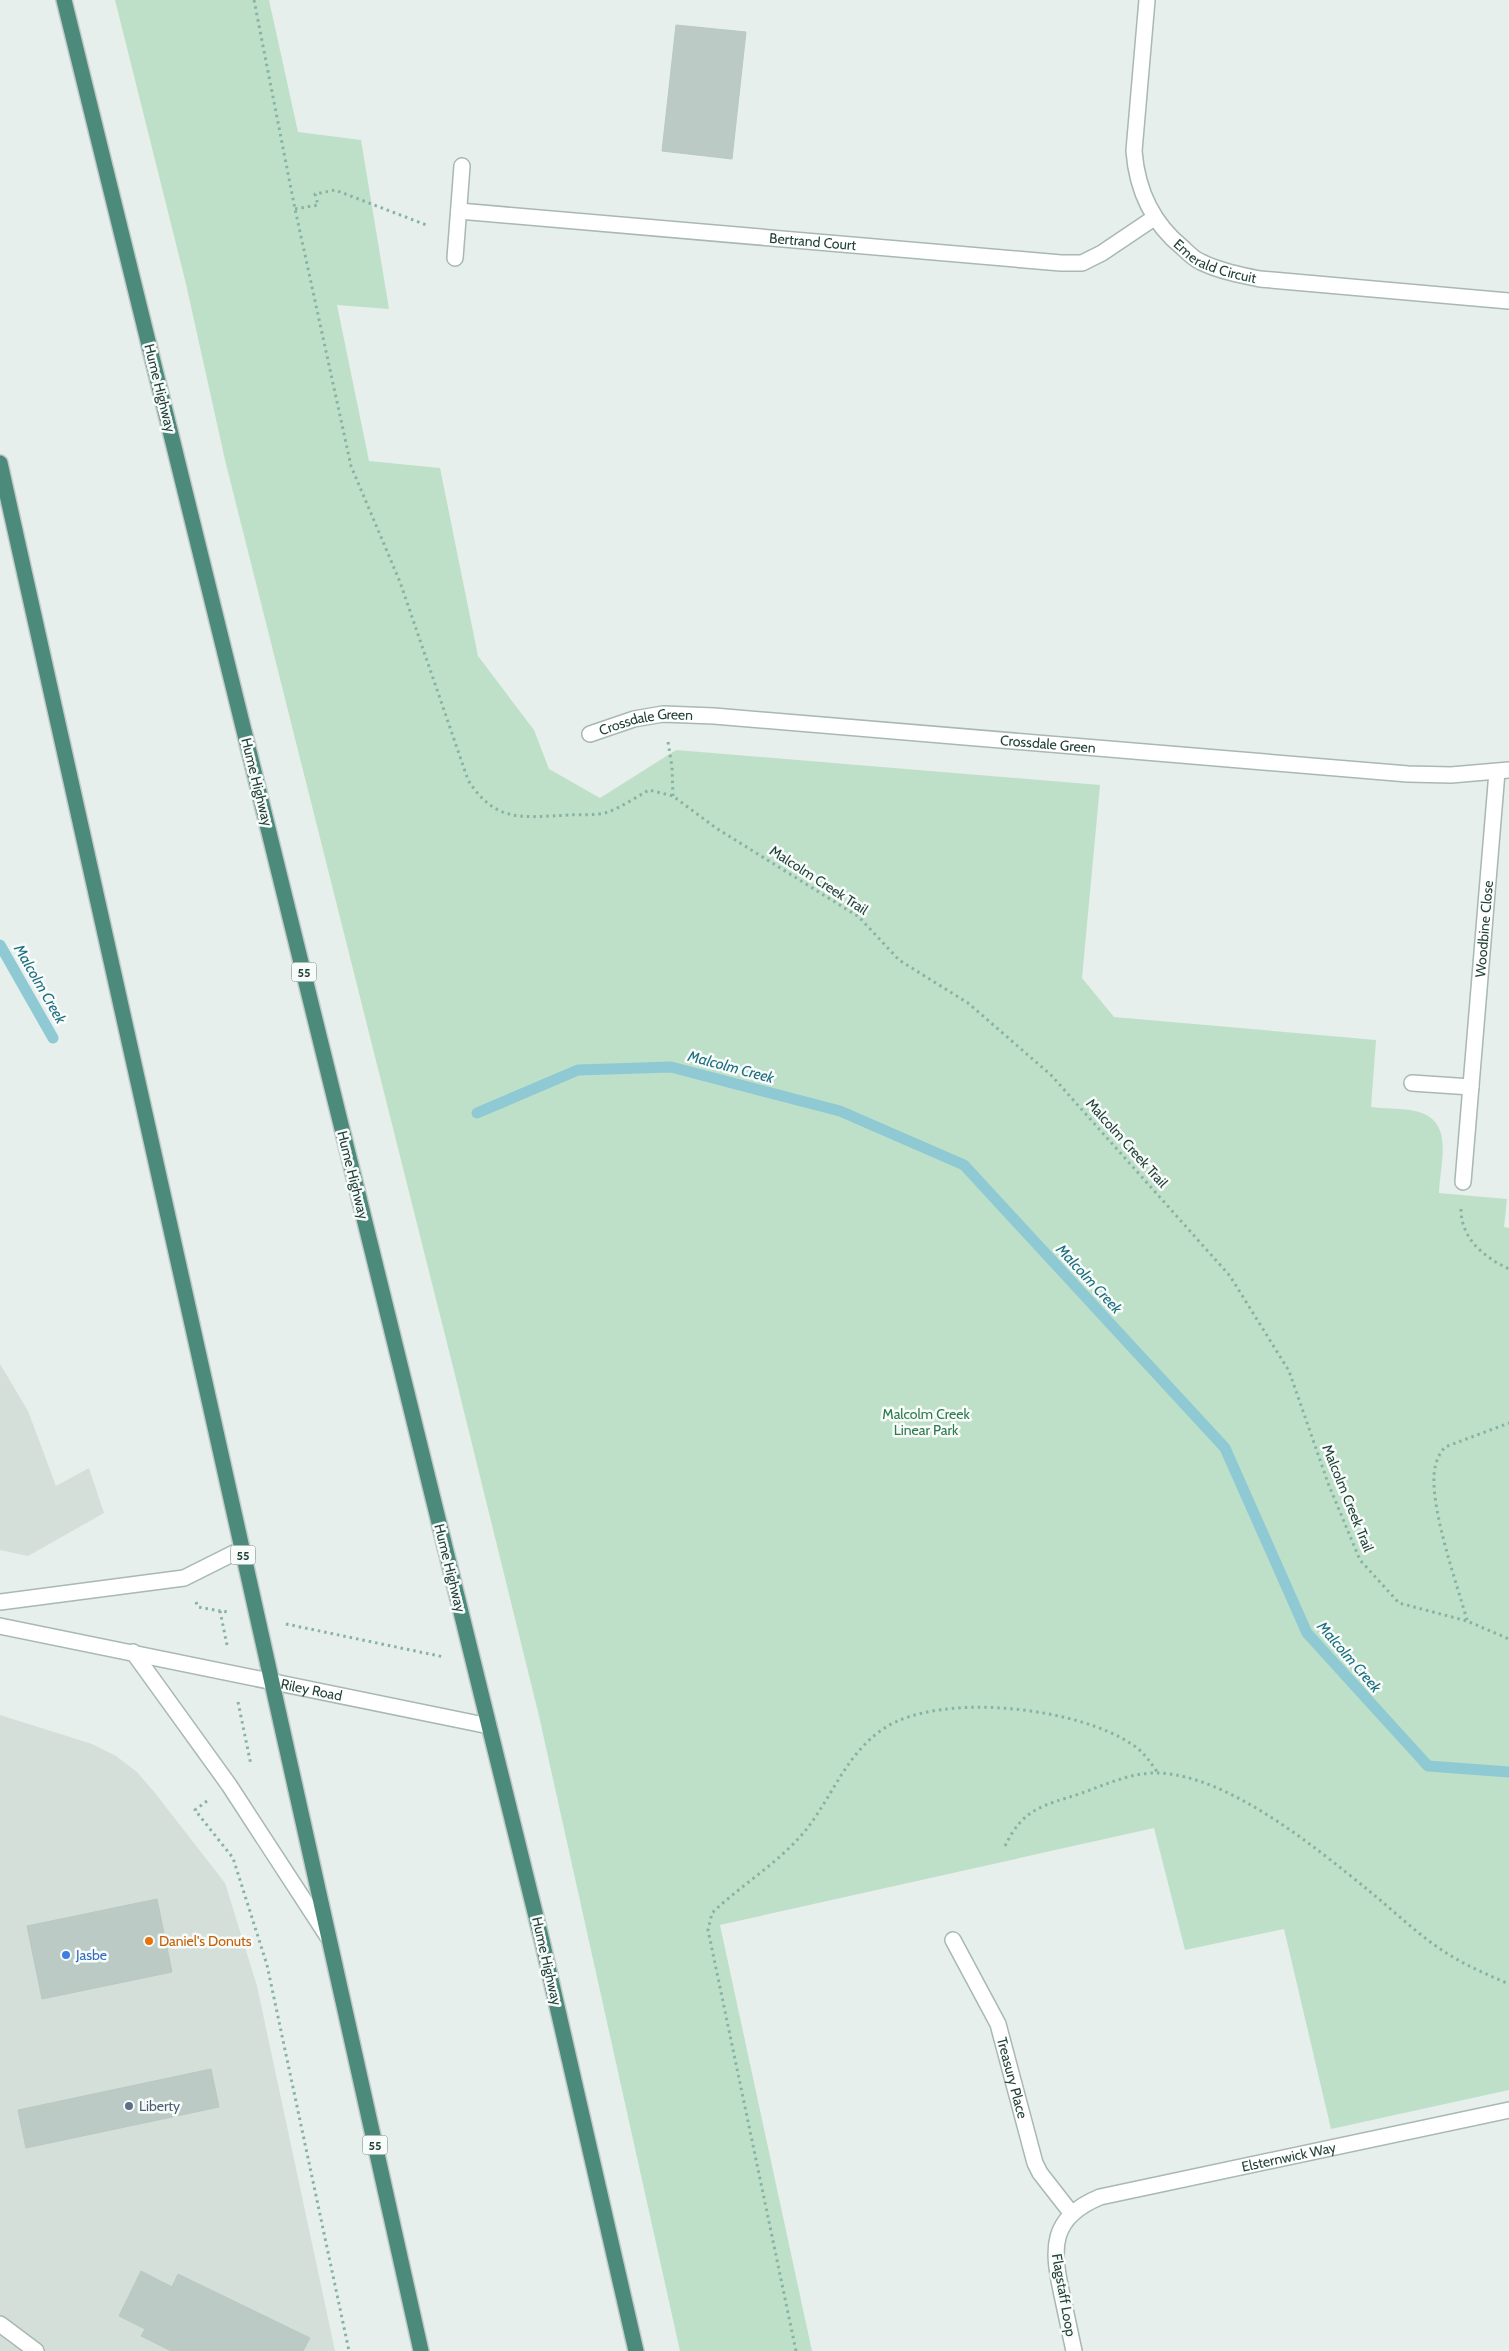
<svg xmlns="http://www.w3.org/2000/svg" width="1509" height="2351" font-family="Cabin,sans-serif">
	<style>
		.built { fill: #d4dfda }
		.green { fill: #bfe0c8 }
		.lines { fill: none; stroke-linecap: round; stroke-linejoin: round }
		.stream { stroke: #8ec9d4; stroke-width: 11 }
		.building { fill: #bbcac4; stroke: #b8c9c2 }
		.minor-casing { stroke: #a8b8b2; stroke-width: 18 }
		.trunk-casing { stroke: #c2cac8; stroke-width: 18 }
		.path { stroke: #86b3a5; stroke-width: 3; stroke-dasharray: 2.5 4; stroke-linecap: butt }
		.minor { stroke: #fff; stroke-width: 15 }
		.trunk { stroke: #4c8a7c; stroke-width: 15 }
		.food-dot { fill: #e8710a; stroke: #f7fbf9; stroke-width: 2 }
		.shop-dot { fill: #3f7fe0; stroke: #f7fbf9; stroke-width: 2 }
		.service-dot { fill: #5c6f8a; stroke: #f7fbf9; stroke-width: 2 }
		.labels { text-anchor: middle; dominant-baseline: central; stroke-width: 5; stroke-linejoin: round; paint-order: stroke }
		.shield { fill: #f7fbf9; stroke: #637a73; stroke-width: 1 }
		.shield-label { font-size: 12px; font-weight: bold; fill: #24423a }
		.street-label { font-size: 14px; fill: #24423a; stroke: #f7fbf9 }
		.park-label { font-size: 14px; fill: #2d7a4b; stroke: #f7fbf9 }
		.food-label { font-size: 14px; fill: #c56008; stroke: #f7fbf9; text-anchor: start }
		.shop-label { font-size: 14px; fill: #366cbe; stroke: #f7fbf9; text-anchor: start }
		.service-label { font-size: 14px; fill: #4e5e75; stroke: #f7fbf9; text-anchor: start }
		.water-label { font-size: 15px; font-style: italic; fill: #1c6f80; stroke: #f7fbf9 }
	</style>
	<rect width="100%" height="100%" fill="#e6efeb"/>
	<g class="built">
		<polygon points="0,1364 28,1411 56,1486 89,1468 104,1513 28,1556 0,1550"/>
		<polygon points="0,1715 92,1744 116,1756 137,1772 155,1793 225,1883 257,1986 335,2351 0,2351"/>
	</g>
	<path class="green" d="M115,0H269L298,132L361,140L389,309L337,305L369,461L440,468L478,656L534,730L549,769L600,798L676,750L1100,785L1082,978L1114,1017L1376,1040L1371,1107C1384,1109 1397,1108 1410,1110C1457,1117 1440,1160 1439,1193L1507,1199L1504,1227L1509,1228V2090L1331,2129L1284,1929L1185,1950L1154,1828L720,1925L812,2351H680L539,1716L454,1371L225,460L186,284Z"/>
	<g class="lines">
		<g class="stream">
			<polyline points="0,945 53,1038"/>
			<polyline points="477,1113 578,1070 671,1067 840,1111 964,1165 1225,1448 1307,1633 1428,1766 1509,1772"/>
		</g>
	</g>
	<g class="building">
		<polygon points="676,25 746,32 732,159 662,151"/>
		<polygon points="157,1899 172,1972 42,1999 27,1926"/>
		<polygon points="211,2069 219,2107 26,2148 18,2110"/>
		<polygon points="141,2271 172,2287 178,2274 310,2338 303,2351 171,2351 141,2336 145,2329 119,2316"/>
	</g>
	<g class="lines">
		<defs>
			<g id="minor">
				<path id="s1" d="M1147,0L1134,151C1137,190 1152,223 1183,248C1188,253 1194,259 1201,262C1220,271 1240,275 1260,279L1509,301"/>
				<path id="s2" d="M459,211L1061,263H1082L1102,253L1154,218"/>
				<polyline points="455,258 462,166"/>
				<path id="s3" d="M590,734L634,719L663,714L714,716L1408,774L1451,775L1509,770"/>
				<polyline points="1412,1083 1471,1087"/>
				<path id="s4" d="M1463,1182L1497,772"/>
				<polyline points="0,1602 184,1578 242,1549"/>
				<path id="s5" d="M0,1626L489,1726"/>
				<polyline points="133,1652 229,1785 328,1937"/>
				<path id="s6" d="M953,1940L998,2024L1035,2163L1040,2173L1072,2214"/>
				<polyline points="0,2324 36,2351"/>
				<path id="s7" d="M1074,2351C1070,2332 1066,2314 1062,2295C1052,2249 1049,2218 1100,2197L1509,2110"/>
			</g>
			<g id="trunk">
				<polyline points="64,0 543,1945 636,2351"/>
				<polyline points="0,463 421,2351"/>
			</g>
		</defs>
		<use href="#minor" class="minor-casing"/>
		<use href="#trunk" class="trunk-casing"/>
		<g class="path">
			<path d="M254,0L295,209L351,466L400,582L468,780C496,824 523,817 570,815C581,814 597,816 608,812C622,807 636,797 649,790L673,796L716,828L859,917L899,960L968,1003L1051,1075L1230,1276L1289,1371L1328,1483L1360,1560L1399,1603L1467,1621L1509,1639"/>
			<polyline points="295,209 318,205 315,194 335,190 429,226"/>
			<polyline points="668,742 672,767 673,796"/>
			<path d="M1461,1209C1461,1239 1484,1257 1509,1269"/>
			<polyline points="196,1602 198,1607 220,1611"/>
			<path d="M1467,1620C1456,1581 1432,1514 1434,1475C1435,1464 1438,1455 1445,1447L1509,1423"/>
			<polyline points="286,1624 444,1657"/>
			<polyline points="227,1645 220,1611 228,1612"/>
			<polyline points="238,1702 251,1765"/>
			<polyline points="207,1801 195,1810 233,1858 267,1965 349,2351"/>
			<path d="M1005,1846C1024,1807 1043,1806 1082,1793C1107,1784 1132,1772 1159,1773C1229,1776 1315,1847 1368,1890C1394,1911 1419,1936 1448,1954C1467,1966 1488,1975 1509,1984"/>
			<path d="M796,2351L708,1930L712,1913C739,1887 772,1867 798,1839C830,1805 842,1757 883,1729C939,1691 1078,1707 1133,1745C1144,1752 1150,1762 1158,1773"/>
		</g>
		<use href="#minor" class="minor"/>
		<use href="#trunk" class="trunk"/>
	</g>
	<circle class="food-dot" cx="149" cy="1941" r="5"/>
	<circle class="shop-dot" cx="66" cy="1955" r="5"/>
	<circle class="service-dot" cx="129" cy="2106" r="5"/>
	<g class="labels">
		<g class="shield">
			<rect x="291.5" y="962.5" width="25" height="19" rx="4"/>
			<rect x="230.5" y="1545.5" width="25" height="19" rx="4"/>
			<rect x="362.5" y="2135.5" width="25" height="19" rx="4"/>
		</g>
		<g class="shield-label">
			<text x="304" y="972">55</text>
			<text x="243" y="1555">55</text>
			<text x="375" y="2145">55</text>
		</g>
		<g class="street-label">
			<text stroke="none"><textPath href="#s2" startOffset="355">Bertrand Court</textPath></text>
			<text stroke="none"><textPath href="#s1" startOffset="299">Emerald Circuit</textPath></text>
			<text transform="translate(160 388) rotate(76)">Hume Highway</text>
			<text stroke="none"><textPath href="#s3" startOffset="58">Crossdale Green</textPath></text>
			<text stroke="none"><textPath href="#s3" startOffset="462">Crossdale Green</textPath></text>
			<text transform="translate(257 782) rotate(76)">Hume Highway</text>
			<text transform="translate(819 880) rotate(33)">Malcolm Creek Trail</text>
			<text stroke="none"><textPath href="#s4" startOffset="254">Woodbine Close</textPath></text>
			<text transform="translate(1127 1143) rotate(48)">Malcolm Creek Trail</text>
			<text transform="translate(353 1175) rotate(76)">Hume Highway</text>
			<text transform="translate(1348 1498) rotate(68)">Malcolm Creek Trail</text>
			<text transform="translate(450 1568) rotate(76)">Hume Highway</text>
			<text stroke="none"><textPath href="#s5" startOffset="318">Riley Road</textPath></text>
			<text transform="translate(547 1961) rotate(77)">Hume Highway</text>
			<text stroke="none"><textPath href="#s6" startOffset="151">Treasury Place</textPath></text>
			<text stroke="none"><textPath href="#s7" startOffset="369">Elsternwick Way</textPath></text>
			<text transform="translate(1064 2295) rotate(80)">Flagstaff Loop</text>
		</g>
		<g class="park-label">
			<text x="926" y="1414">Malcolm Creek<tspan x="926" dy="16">Linear Park</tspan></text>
		</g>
		<g class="food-label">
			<text x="159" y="1941">Daniel's Donuts</text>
		</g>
		<g class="shop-label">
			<text x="76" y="1955">Jasbe</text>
		</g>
		<g class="service-label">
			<text x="139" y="2106">Liberty</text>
		</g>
		<g class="water-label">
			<text transform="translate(40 984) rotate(60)">Malcolm Creek</text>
			<text transform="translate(731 1067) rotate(15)">Malcolm Creek</text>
			<text transform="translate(1089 1279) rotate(47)">Malcolm Creek</text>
			<text transform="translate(1349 1657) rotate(49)">Malcolm Creek</text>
		</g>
	</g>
</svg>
